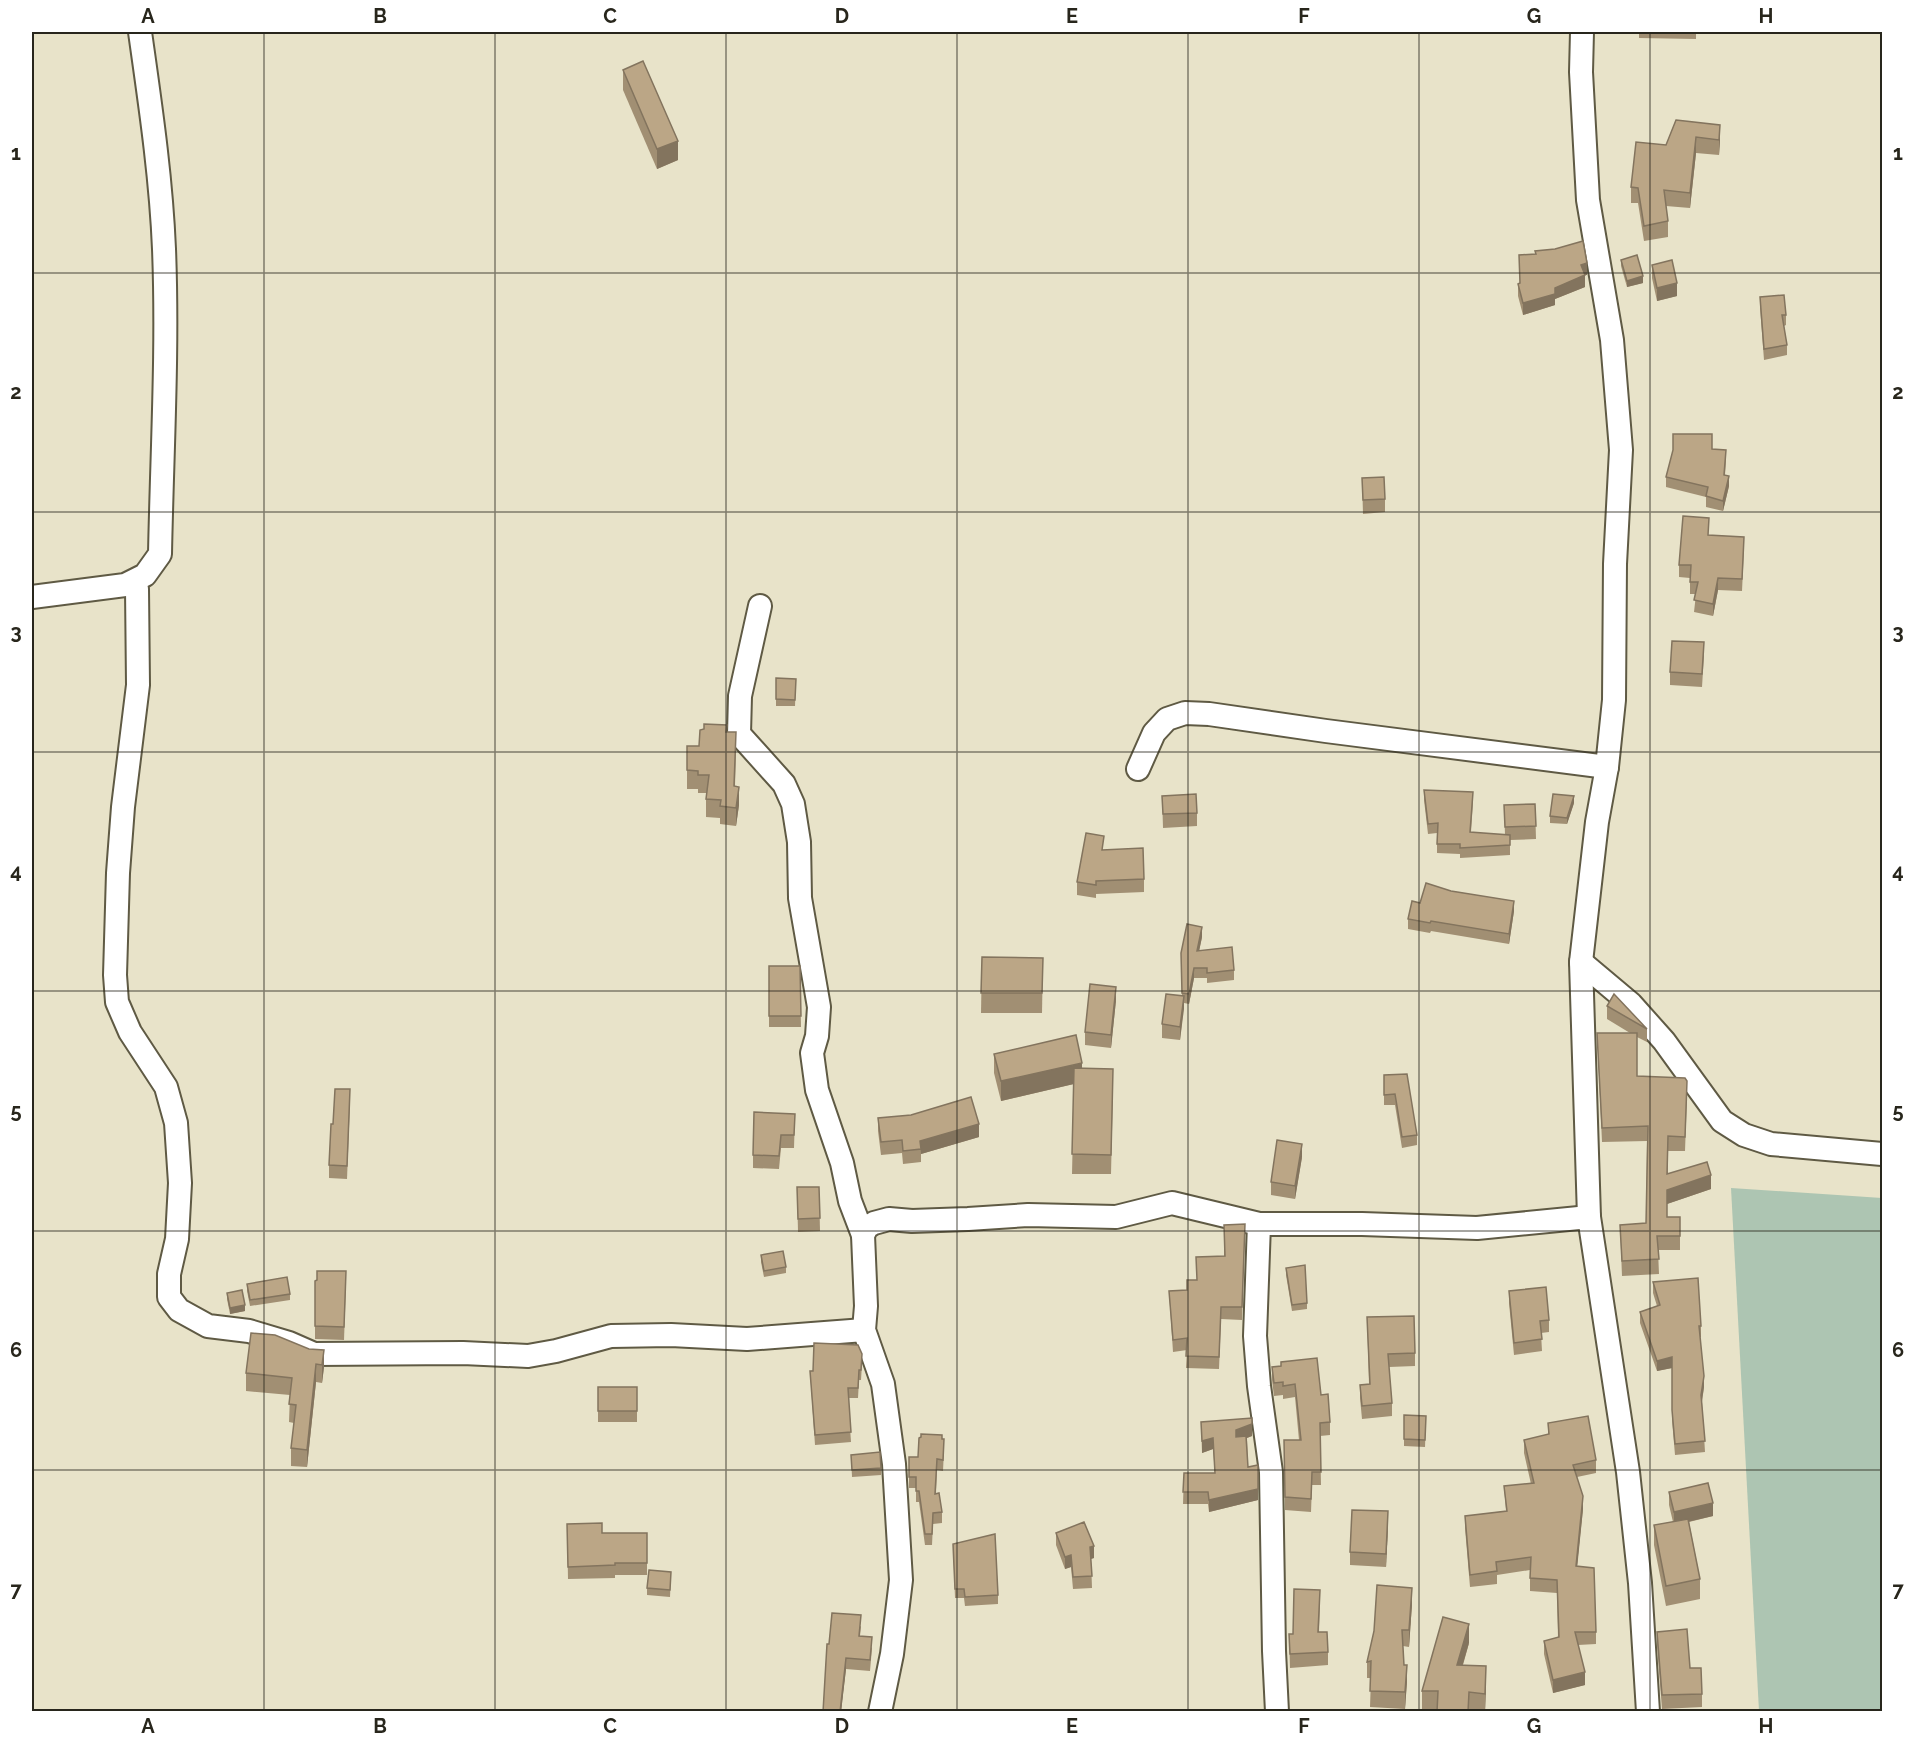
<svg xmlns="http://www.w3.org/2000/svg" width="1914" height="1743" font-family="Raleway,sans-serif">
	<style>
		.green { fill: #adc5b2 }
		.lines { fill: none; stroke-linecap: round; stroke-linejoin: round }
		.minor-casing { stroke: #5f5a44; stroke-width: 26 }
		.minor { stroke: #fff; stroke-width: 22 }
		.wall { fill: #a18f73 }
		.shaded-wall { fill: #83745e }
		.building { fill: #bba686; stroke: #83745e; stroke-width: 1.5 }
		.grid { fill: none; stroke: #28261c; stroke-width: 1.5; stroke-opacity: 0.55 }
		.neatline { fill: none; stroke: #28261c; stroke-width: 2 }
		.grid-label { font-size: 20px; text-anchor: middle; font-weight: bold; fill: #28261c }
	</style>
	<rect width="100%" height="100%" fill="#e8e3c9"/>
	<polygon class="green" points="1731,1188 1882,1198 1882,1711 1759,1711"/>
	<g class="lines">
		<defs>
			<g id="minor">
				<polyline points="1582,32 1581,72 1588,200 1612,340 1621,450 1615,564 1614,700 1607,767 1597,822 1581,962 1589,1217 1628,1472 1640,1583 1648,1712"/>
				<polyline points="137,589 138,685 123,807 118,873 115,975 117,1002 130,1032 166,1087 176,1123 180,1183 177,1239 169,1274 169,1297 179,1310 208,1326 249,1331 289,1343 314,1354 463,1353 528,1356 556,1351 611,1336 671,1335 747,1339 864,1330"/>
				<path d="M32,597L125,585L145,575L160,554C162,452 168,350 164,249C161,176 150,103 140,32"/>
				<polyline points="760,606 740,696 739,734 784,784 793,804 799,842 800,898 819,1007 817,1036 812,1053 817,1090 842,1163 850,1201 863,1235"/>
				<polyline points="1138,769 1154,733 1167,719 1185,713 1209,714 1326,731 1607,767"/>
				<polyline points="1581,962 1631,1004 1664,1041 1722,1121 1744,1135 1771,1144 1882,1154"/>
				<polyline points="1259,1224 1255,1336 1259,1386 1271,1472 1274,1651 1277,1712"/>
				<polyline points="880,1712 892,1654 901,1580 894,1464 883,1384 864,1330 866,1306 863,1235 867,1227 874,1223 889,1219 912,1221 968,1219 1028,1215 1116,1217 1172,1203 1259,1224 1362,1224 1477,1228 1589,1217"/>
			</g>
		</defs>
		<use href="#minor" class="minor-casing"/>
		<use href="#minor" class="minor"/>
	</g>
	<g class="wall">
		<polygon points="1639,32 1696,32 1696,39 1639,38"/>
		<polygon points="623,70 678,160 657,169 623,90"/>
		<polygon points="1676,120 1720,140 1719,155 1696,153 1690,208 1666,206 1668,221 1668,237 1644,241 1638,203 1631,203 1631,187 1666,145"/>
		<polygon points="1535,251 1587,275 1585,275 1585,287 1555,299 1555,305 1523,315 1518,296 1518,284 1520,283 1519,255 1535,254"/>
		<polygon points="1621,260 1643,283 1627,287 1621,266"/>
		<polygon points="1652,265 1677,296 1657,301 1652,278"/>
		<polygon points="1760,297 1786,315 1786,325 1784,326 1787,345 1787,355 1764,360 1760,307"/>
		<polygon points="1712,449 1726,460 1725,475 1729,486 1723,511 1706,507 1706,497 1666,487 1666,477"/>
		<polygon points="1362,478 1385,499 1385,512 1363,514"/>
		<polygon points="1709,535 1744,549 1742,591 1718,590 1713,616 1694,612 1696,594 1690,594 1690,578 1679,577 1679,565"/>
		<polygon points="1704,655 1702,687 1670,685 1670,672"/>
		<polygon points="776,678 796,679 795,706 776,706"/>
		<polygon points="726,732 736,751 735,786 739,805 736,826 720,824 720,818 706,817 706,793 698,793 698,789 687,789 687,746 699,746"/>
		<polygon points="1424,790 1473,802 1471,832 1505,835 1504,805 1535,804 1536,839 1510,840 1510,855 1460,858 1460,854 1437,853 1437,833 1428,834 1424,800"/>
		<polygon points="1162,796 1197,813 1197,826 1163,828"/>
		<polygon points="1574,803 1567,824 1550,823 1550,816"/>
		<polygon points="1104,850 1144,879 1144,892 1096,894 1096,898 1077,895 1077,882"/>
		<polygon points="1420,903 1514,911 1509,944 1431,931 1430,933 1408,929 1408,919"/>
		<polygon points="1202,937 1199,951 1234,970 1234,980 1207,983 1207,978 1194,978 1189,1004 1184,1003 1180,1040 1162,1038 1162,1024 1182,996 1181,953"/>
		<polygon points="982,957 1043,958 1042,1013 981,1013"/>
		<polygon points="769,966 800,966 801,1027 769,1027"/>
		<polygon points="1116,1000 1111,1048 1085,1045 1085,1032"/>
		<polygon points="1607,1006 1647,1029 1647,1042 1637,1037 1637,1076 1687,1096 1685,1151 1668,1151 1668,1174 1711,1189 1667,1204 1667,1217 1680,1217 1680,1250 1658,1250 1659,1274 1622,1276 1620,1225 1646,1223 1647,1141 1602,1142 1597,1033 1630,1033 1607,1019"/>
		<polygon points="994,1054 1082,1068 1113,1089 1111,1174 1072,1174 1074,1084 1001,1101 994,1073"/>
		<polygon points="1384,1075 1417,1135 1417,1145 1402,1148 1395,1105 1384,1105"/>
		<polygon points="350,1103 347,1179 329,1178 329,1165"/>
		<polygon points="795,1114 794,1148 781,1148 779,1169 753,1168 753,1155"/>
		<polygon points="878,1118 979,1137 921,1154 921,1162 903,1164 902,1153 881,1155 878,1131"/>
		<polygon points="1302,1157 1295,1199 1271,1195 1271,1182"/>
		<polygon points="797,1187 819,1187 820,1231 798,1232"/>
		<polygon points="1245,1224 1242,1320 1221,1319 1219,1369 1186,1368 1187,1350 1173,1352 1169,1291 1187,1290 1197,1280 1224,1256 1224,1225"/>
		<polygon points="761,1255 786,1267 786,1273 764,1277 761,1262"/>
		<polygon points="1286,1268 1307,1303 1307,1309 1292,1311 1286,1275"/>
		<polygon points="315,1281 346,1284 344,1340 315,1339"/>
		<polygon points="1653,1282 1701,1326 1701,1337 1700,1337 1704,1387 1702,1402 1705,1452 1675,1455 1672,1420 1672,1368 1657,1371 1640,1323 1640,1312 1657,1306 1653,1293"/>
		<polygon points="247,1284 290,1294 290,1300 250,1306 247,1291"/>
		<polygon points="1509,1291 1549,1320 1549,1332 1541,1333 1542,1351 1514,1355 1509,1303"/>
		<polygon points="227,1293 245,1311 230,1314 227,1299"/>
		<polygon points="1367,1317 1415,1353 1415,1366 1389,1367 1392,1403 1392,1416 1362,1419 1360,1398 1360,1385 1369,1384"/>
		<polygon points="309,1349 324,1350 324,1367 322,1383 316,1382 307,1467 291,1466 291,1448 294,1423 289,1422 290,1395 246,1391 246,1373"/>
		<polygon points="1281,1362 1321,1395 1330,1422 1330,1435 1320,1436 1321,1485 1312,1485 1311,1512 1285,1510 1284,1440 1299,1440 1295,1397 1283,1399 1283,1395 1274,1396 1272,1380 1272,1367 1281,1366"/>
		<polygon points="862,1364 861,1380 859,1380 858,1398 848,1398 851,1442 815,1445 810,1371"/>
		<rect x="598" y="1387" width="39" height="35"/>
		<polygon points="1404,1415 1426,1416 1425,1447 1404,1446"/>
		<polygon points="1201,1422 1252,1436 1247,1438 1248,1467 1258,1500 1209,1512 1208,1504 1183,1504 1184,1473 1215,1473 1213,1449 1202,1453"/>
		<polygon points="1548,1423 1596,1460 1596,1473 1577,1477 1583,1509 1577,1566 1596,1632 1596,1644 1578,1645 1585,1685 1553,1693 1544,1654 1544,1641 1558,1638 1557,1593 1530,1591 1530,1570 1497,1575 1497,1584 1470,1587 1465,1528 1465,1516 1506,1511 1504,1486 1531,1484 1524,1453 1524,1440 1548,1435"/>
		<polygon points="942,1439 944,1450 943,1471 937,1470 936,1493 942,1512 942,1523 933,1524 932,1545 925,1545 919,1502 916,1502 916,1488 909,1488 909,1457 918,1457"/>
		<polygon points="851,1455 881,1468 881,1475 852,1477"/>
		<polygon points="1669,1492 1713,1516 1689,1522 1700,1579 1700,1599 1666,1606 1654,1545 1654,1525 1673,1522 1669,1505"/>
		<polygon points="567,1524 602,1533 647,1533 647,1575 615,1575 615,1578 568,1579"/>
		<polygon points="1388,1525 1386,1567 1350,1565 1350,1552"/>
		<polygon points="1056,1533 1094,1558 1091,1559 1092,1588 1073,1589 1071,1567 1065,1569 1056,1545"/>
		<polygon points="953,1544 998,1595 998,1604 965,1606 964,1598 955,1598"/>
		<polygon points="671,1572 670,1597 647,1595 647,1588"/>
		<polygon points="1320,1603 1319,1632 1328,1652 1328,1665 1290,1668 1289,1634 1293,1634"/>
		<polygon points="1412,1604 1409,1647 1403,1646 1404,1665 1407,1681 1405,1709 1370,1707 1371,1678 1367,1678 1367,1662"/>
		<polygon points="861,1626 860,1636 872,1648 870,1671 846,1669 841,1712 823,1712 829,1644"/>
		<polygon points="1657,1632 1690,1668 1702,1694 1702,1707 1662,1709 1657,1645"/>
		<polygon points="1469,1643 1463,1665 1486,1685 1485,1712 1437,1712 1437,1710 1422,1710 1422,1691"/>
	</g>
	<g class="shaded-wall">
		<polygon points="1720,125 1720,140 1719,155 1719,140"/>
		<polygon points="1696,137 1696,153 1690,208 1690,193"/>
		<polygon points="678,141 678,160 657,169 657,149"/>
		<polygon points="1587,263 1587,275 1585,275 1585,287 1555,299 1555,305 1523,315 1523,303 1555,288 1581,265"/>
		<polygon points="1643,276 1643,283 1627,287 1627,281"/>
		<polygon points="1677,283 1677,296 1657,301 1657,288"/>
		<polygon points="1729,476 1729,486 1723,511 1723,501"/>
		<polygon points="1718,578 1718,590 1713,616 1713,604"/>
		<polygon points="739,787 739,805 736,826 736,808"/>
		<polygon points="1574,796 1574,803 1567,824 1567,818"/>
		<polygon points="1514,901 1514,911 1509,944 1509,934"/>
		<polygon points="1202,927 1202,937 1197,961 1197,951"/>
		<polygon points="1194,968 1194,978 1189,1004 1189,994"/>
		<polygon points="1116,987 1116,1000 1111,1048 1111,1035"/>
		<polygon points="1184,996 1184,1009 1180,1040 1180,1027"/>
		<polygon points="1082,1063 1082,1082 1001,1101 1001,1081"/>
		<polygon points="979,1124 979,1137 921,1154 920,1141"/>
		<polygon points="1302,1144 1302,1157 1295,1199 1295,1186"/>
		<polygon points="1711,1175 1711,1189 1667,1204 1667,1190"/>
		<polygon points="245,1305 245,1311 230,1314 230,1308"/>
		<polygon points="324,1350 324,1367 322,1383 322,1365"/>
		<polygon points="1672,1357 1672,1368 1657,1371 1657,1361"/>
		<polygon points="316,1364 316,1382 307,1467 307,1450"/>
		<polygon points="1704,1376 1704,1387 1701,1406 1701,1395"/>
		<polygon points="1252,1424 1252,1436 1236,1442 1236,1430"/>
		<polygon points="1213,1438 1213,1449 1202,1453 1202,1441"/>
		<polygon points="1258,1489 1258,1500 1209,1512 1209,1500"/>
		<polygon points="1583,1496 1583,1509 1576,1579 1576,1566"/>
		<polygon points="1713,1503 1713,1516 1674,1525 1674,1512"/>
		<polygon points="1388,1511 1388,1525 1386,1567 1386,1554"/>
		<polygon points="1094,1546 1094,1558 1090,1559 1090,1547"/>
		<polygon points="1071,1555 1071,1567 1065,1569 1065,1557"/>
		<polygon points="1412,1588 1412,1604 1409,1647 1409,1630"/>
		<polygon points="1469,1624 1469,1643 1457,1684 1457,1665"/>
		<polygon points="846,1658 846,1669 841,1712 840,1712"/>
		<polygon points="1407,1665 1407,1681 1405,1709 1405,1692"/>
		<polygon points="1486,1666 1486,1685 1485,1712 1485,1694"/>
		<polygon points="1585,1672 1585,1685 1553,1693 1553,1680"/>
	</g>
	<g class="building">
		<polygon points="643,61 678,141 657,149 623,70"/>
		<polygon points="1676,120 1720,125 1719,140 1696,137 1690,193 1664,190 1668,221 1644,226 1638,188 1631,187 1636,142 1666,145"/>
		<polygon points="1583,241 1587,263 1581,265 1585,275 1555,288 1555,294 1523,303 1518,284 1520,283 1519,255 1536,254 1535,251 1555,249"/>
		<polygon points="1637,255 1643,276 1627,281 1621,260"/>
		<polygon points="1672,260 1677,283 1657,288 1652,265"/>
		<polygon points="1784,295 1786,315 1782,315 1787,345 1764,349 1760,297"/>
		<polygon points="1673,434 1712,434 1712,449 1726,450 1724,475 1729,476 1723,501 1706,496 1708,487 1666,477 1673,450"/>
		<polygon points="1384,477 1385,499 1363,500 1362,478"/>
		<polygon points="1683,516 1709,518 1708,535 1744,537 1742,579 1718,578 1713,604 1694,600 1698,582 1690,582 1691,565 1679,565"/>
		<polygon points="1672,641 1704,642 1702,674 1670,672"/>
		<polygon points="776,678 796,679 795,700 776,699"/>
		<polygon points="704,724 727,725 726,732 736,732 734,786 739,787 736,808 720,806 721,800 706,799 709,775 698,775 698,771 687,770 687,746 699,746 700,730 704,729"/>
		<polygon points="1424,790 1473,792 1470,832 1510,835 1510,845 1460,848 1460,844 1437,844 1438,823 1428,824"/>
		<polygon points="1196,794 1197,813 1163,814 1162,796"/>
		<polygon points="1553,794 1574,796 1567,818 1550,816"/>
		<polygon points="1535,804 1536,826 1505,827 1504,805"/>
		<polygon points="1086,833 1104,836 1102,850 1143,848 1144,879 1096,881 1096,885 1077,882"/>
		<polygon points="1426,883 1451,891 1514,901 1509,934 1431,921 1430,923 1408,919 1412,901 1420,903"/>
		<polygon points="1187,924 1202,927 1197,951 1232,947 1234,970 1207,973 1207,968 1194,968 1189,994 1182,993 1181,953"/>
		<polygon points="982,957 1043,958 1042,993 981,993"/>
		<polygon points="769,966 800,966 801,1016 769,1016"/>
		<polygon points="1090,984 1116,987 1111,1035 1085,1032"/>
		<polygon points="1166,994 1184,996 1180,1027 1162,1024"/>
		<polygon points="1614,994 1647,1029 1607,1006"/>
		<polygon points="1597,1033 1637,1033 1637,1076 1685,1078 1687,1081 1685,1137 1668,1136 1667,1174 1707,1162 1711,1175 1667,1190 1667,1217 1680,1217 1680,1236 1657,1236 1659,1259 1622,1261 1620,1225 1646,1223 1648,1126 1602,1128"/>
		<polygon points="1076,1035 1082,1063 1001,1081 994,1054"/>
		<polygon points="1074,1068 1113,1069 1111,1155 1072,1154"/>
		<polygon points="1407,1074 1417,1135 1402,1137 1395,1094 1384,1095 1384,1075"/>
		<polygon points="335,1089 350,1089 347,1166 329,1165 331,1124 333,1124"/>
		<polygon points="971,1097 979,1124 920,1141 921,1149 903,1151 902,1140 881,1142 878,1118 911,1115"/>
		<polygon points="754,1112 795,1114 794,1135 781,1135 779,1156 753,1155"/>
		<polygon points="1277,1140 1302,1144 1295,1186 1271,1182"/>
		<polygon points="797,1187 819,1187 820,1218 798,1219"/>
		<polygon points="1245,1224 1242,1307 1221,1307 1219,1357 1186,1356 1187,1338 1173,1340 1169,1291 1187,1290 1187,1280 1197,1280 1196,1257 1225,1256 1224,1225"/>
		<polygon points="783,1251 786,1267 764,1271 761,1255"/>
		<polygon points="1305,1265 1307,1303 1292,1305 1286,1268"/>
		<polygon points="317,1271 346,1271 344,1327 315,1326 315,1281 317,1280"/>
		<polygon points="287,1277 290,1294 250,1300 247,1284"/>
		<polygon points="1698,1278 1701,1326 1699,1326 1704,1376 1701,1395 1705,1441 1675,1444 1672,1410 1672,1357 1657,1361 1640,1312 1660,1305 1653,1282"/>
		<polygon points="1546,1287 1549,1320 1540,1321 1542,1339 1514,1343 1509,1291"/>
		<polygon points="242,1290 245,1305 230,1308 227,1293"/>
		<polygon points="1414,1316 1415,1353 1388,1354 1392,1403 1362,1406 1360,1385 1370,1384 1367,1317"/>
		<polygon points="251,1333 275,1335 309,1349 324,1350 322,1365 316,1364 307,1450 291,1448 296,1405 289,1404 292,1378 246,1373"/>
		<polygon points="814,1343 858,1345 862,1354 861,1370 859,1370 858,1388 848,1388 851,1432 815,1435 810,1371 813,1371"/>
		<polygon points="1317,1358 1321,1395 1328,1394 1330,1422 1320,1423 1321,1472 1312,1472 1311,1499 1285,1497 1284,1440 1301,1440 1295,1384 1283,1386 1283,1382 1274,1383 1272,1367 1281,1366 1281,1362"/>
		<rect x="598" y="1387" width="39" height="24"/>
		<polygon points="1404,1415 1426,1416 1425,1440 1404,1439"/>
		<polygon points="1588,1416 1596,1460 1573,1465 1583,1496 1576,1566 1594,1568 1596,1632 1575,1632 1585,1672 1553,1680 1544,1641 1559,1637 1557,1580 1530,1578 1531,1557 1496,1562 1497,1571 1470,1575 1465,1516 1507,1511 1504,1486 1534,1483 1524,1440 1549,1434 1548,1423"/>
		<polygon points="1252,1418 1252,1424 1236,1430 1236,1437 1246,1436 1248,1467 1258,1465 1258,1489 1209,1500 1208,1492 1183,1492 1184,1473 1215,1473 1213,1438 1202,1441 1201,1422"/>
		<polygon points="921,1434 942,1435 942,1439 944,1439 943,1460 937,1459 935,1494 939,1493 942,1512 933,1513 932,1534 925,1534 919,1491 916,1491 916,1477 909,1477 909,1457 918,1457 919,1438 921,1437"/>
		<polygon points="880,1452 881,1468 852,1470 851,1455"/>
		<polygon points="1708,1483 1713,1503 1674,1512 1669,1492"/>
		<polygon points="1352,1510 1388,1511 1386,1554 1350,1552"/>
		<polygon points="1688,1519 1700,1579 1666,1586 1654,1525"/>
		<polygon points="1084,1522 1094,1546 1090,1547 1092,1576 1073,1577 1071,1555 1065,1557 1056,1533"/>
		<polygon points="602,1523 602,1533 647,1533 647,1563 615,1563 615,1565 568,1567 567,1524"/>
		<polygon points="995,1534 998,1595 965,1597 964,1589 955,1589 953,1544"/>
		<polygon points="649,1570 671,1572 670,1590 647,1588"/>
		<polygon points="1377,1585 1412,1588 1409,1630 1402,1630 1404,1665 1407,1665 1405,1692 1370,1691 1371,1661 1367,1662 1374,1631"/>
		<polygon points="1294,1589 1320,1590 1318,1632 1327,1632 1328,1652 1290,1654 1289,1634 1293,1634"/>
		<polygon points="832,1613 861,1615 859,1636 872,1637 870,1660 846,1658 840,1712 823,1712 827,1644 829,1644"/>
		<polygon points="1443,1617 1469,1624 1457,1665 1486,1666 1485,1694 1469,1692 1468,1712 1437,1712 1438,1691 1422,1691"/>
		<polygon points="1687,1629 1690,1668 1701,1668 1702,1694 1662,1695 1657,1632"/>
	</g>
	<path class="grid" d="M264,32V1712M495,32V1712M726,32V1712M957,32V1712M1188,32V1712M1419,32V1712M1650,32V1712M32,273H1882M32,512H1882M32,752H1882M32,991H1882M32,1231H1882M32,1470H1882"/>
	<rect width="1914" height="1743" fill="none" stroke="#ffffff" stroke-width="66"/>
	<rect x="33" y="33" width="1848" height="1677" class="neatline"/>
	<g class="grid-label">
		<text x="148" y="23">A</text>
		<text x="380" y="23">B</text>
		<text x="610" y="23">C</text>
		<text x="842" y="23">D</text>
		<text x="1072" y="23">E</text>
		<text x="1304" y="23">F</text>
		<text x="1534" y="23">G</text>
		<text x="1766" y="23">H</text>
		<text x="16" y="160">1</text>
		<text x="1898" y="160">1</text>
		<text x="16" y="399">2</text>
		<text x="1898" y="399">2</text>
		<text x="16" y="639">3</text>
		<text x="1898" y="639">3</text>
		<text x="16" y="878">4</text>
		<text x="1898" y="878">4</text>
		<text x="16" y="1118">5</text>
		<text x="1898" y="1118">5</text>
		<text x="16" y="1357">6</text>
		<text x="1898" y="1357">6</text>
		<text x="16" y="1597">7</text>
		<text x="1898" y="1597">7</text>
		<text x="148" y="1733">A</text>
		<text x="380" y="1733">B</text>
		<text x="610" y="1733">C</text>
		<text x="842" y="1733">D</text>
		<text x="1072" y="1733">E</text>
		<text x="1304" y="1733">F</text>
		<text x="1534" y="1733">G</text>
		<text x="1766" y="1733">H</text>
	</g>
</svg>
